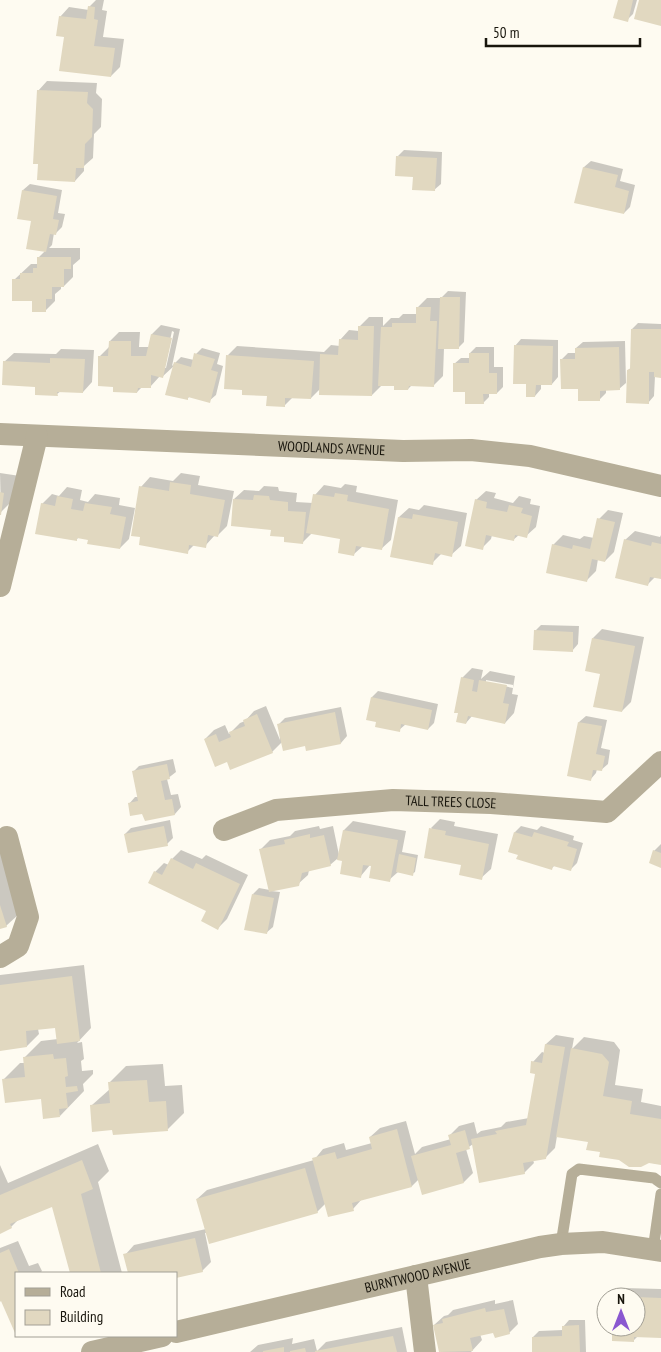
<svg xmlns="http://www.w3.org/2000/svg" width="661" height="1352" font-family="'PT Sans Narrow',sans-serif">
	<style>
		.shadow { fill: #0003; fill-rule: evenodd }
		.building { fill: #e1d8c0 }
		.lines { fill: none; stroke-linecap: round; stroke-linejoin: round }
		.lane { stroke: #b6ae98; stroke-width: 11 }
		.street { stroke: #b6ae98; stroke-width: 22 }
		.labels { text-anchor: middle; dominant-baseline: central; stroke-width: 5; stroke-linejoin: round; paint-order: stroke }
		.street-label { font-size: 14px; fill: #18150c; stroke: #fefbf1 }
	</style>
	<rect width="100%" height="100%" fill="#fefbf1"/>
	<g class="shadow">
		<polygon points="96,0 104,0 102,10 107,11 103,37 124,39 120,67 111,76 65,36 60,17 69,7 89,10 89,7"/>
		<polygon points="620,0 637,0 633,14 627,20"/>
		<polygon points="47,81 97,83 96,93 102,99 101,127 94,134 93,158 84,166 84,171 75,181 38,91"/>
		<polygon points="404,150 442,152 441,184 434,190 398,156"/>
		<polygon points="591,161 623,169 620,181 635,185 630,207 624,213 576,202 584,167"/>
		<polygon points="30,184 62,190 58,213 65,214 62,227 56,233 54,233 52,245 49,248 80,248 80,259 73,265 73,277 64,286 61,286 61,289 55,294 55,301 46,310 14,280 31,264 38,264 38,258 45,251 33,220 23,190"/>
		<polygon points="448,291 466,292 464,342 458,348 444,348 443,376 434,385 412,385 408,389 395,385 382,385 372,395 321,388 311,398 293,397 284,406 268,395 243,389 228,355 237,346 324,352 331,345 340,346 340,340 349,330 359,331 360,326 369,317 383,317 383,326 391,318 399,318 403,314 417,314 418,307 427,298 441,298"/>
		<polygon points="638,323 661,324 661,376 655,376 654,396 648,403 628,370 632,367 632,329"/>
		<path d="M161,325L180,329L172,366L181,357L194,360L196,354L202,348L220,353L217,364L223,366L216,395L209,401L190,396L187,399L175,365L162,377L160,376L150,387H142L137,392L114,385L100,356L109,347L110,341L119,332H140L139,347H149L152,334ZM172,331L174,332L166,368H164Z"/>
		<polygon points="521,339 558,340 558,377 552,384 541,384 541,389 535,396 515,346"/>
		<polygon points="625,341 626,383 619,389 606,390 606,393 600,399 579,388 561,360 568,353 576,353 576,348 583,342"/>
		<polygon points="476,347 494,347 494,367 503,367 503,387 497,393 489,393 489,397 483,403 467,391 454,364 461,358 470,358 470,353"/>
		<polygon points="61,349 94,350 92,382 83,392 61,391 57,394 36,385 4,362 14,353 56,354"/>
		<polygon points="0,473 20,476 17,496 1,512"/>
		<polygon points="181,473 200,476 198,485 234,491 227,526 218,535 215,535 205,546 195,544 187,552 141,487 150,477 173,481"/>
		<polygon points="345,484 357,486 356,492 398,500 391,540 381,549 363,546 354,554 341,538 312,533 302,543 272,529 234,499 244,490 259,491 264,486 278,487 279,491 297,493 296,502 313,503 315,495 324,485 341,488"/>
		<polygon points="67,487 82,490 80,500 88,502 95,494 120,498 119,505 135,508 129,539 120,548 89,539 79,537 76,540 42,504 52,494 59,496"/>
		<polygon points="486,491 496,493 494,498 513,503 519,496 531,499 530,504 540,506 536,527 526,536 519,535 513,540 492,535 491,539 482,548 476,500"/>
		<polygon points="424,505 467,513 461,546 451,555 442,553 432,563 392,556 399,517 409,508 419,510"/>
		<polygon points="608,510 623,513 614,552 605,561 598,559 596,571 586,581 553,545 563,535 580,539 584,536 594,538 599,519"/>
		<polygon points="635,531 660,537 661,535 661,578 655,577 648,584 625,540"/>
		<polygon points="541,625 579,626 578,644 572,651 535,631"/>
		<polygon points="602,629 644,637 631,702 622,711 601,673 593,638"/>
		<path d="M472,668L483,670L481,679L490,671L515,676L512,694L518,695L514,713L505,723L472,716L466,723L462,678ZM486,680L513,685V688L486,682Z"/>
		<polygon points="378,691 438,704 434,723 428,729 406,724 399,730 378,721 368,719 372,697"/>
		<polygon points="266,706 280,740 279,724 285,718 341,707 347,736 341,743 306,745 282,742 272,752 227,761 205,739 214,730 225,725 229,734 240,723 245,721 254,711"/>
		<polygon points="586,716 607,720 601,748 610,750 608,764 601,770 597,769 596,773 590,780 568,775 579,722"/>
		<polygon points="173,759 176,772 167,779 171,795 178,794 181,807 175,814 142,812 129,804 135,797 138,797 133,772 139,766"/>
		<polygon points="440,819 455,822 454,826 498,834 491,869 481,878 431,828"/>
		<polygon points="170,820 173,838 167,844 125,834 131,828"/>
		<polygon points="353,821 406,831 402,852 418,855 415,872 412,874 398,872 389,880 373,865 370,865 360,877 344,860 337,859 330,865 309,870 308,875 298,884 271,891 280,892 273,927 266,933 253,894 259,888 270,890 261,849 270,840 290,836 295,831 319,826 320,829 333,826 339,855 344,830"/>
		<polygon points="521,826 537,830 541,826 574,836 573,840 583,843 577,863 571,869 555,865 552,868 519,854 515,832"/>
		<polygon points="661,844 661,866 654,851"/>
		<polygon points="0,850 19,914 6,926 0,928"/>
		<polygon points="181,850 202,859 206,855 248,875 227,919 218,928 208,910 155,872 164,863 169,865 172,859"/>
		<polygon points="84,965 91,1028 77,1043 82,1042 84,1059 81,1061 82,1071 93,1070 93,1074 83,1084 84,1091 60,1116 42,1098 3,1080 20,1063 25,1063 24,1058 41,1041 58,1039 56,1027 38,1029 39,1034 27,1046 0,1049 0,975"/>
		<polygon points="556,1035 574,1038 572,1049 584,1037 614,1042 620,1050 615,1085 643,1089 641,1102 661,1106 661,1164 620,1159 601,1151 589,1141 557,1136 555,1148 545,1158 533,1160 534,1163 524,1173 473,1144 466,1149 473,1173 464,1182 419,1179 412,1186 362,1199 353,1209 326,1203 317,1212 205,1233 211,1262 202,1271 176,1273 129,1273 125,1255 134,1245 206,1229 197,1199 207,1190 314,1160 323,1149 344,1143 346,1150 372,1143 370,1137 380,1128 406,1121 415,1154 422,1147 451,1139 450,1135 459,1126 474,1122 477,1134 481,1131 501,1127 506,1122 529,1118 537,1072 533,1062 542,1052 545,1053 546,1044"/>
		<polygon points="163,1064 165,1086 182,1085 184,1113 168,1129 92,1105 110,1089 109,1083 126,1066"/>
		<polygon points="98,1144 109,1171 98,1182 122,1273 71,1273 53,1205 19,1219 11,1227 0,1232 0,1165 8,1183"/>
		<polygon points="18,1241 29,1266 38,1263 42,1271 40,1273 16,1273 15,1331 2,1299 0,1300 0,1248"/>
		<polygon points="624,1288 661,1289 661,1337 638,1336 633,1341 613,1327 636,1327 636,1297 615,1297"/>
		<polygon points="495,1300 495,1304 513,1300 518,1324 509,1333 494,1331 480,1334 482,1340 471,1352 441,1352 434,1325 444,1316 448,1315 453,1310"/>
		<polygon points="569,1320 585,1320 586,1352 534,1352 533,1337 539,1331 563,1330 563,1327"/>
		<polygon points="402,1327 407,1352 250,1352 258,1345 293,1338 292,1344 314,1339 317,1351 326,1342"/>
	</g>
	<g class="building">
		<polygon points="618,0 633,0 628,22 613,18"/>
		<polygon points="639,0 661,0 661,26 634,19"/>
		<polygon points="88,6 95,7 94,19 98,20 94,46 115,48 111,77 59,71 64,37 56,36 59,16 86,19"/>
		<polygon points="37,90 88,92 87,103 93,109 92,137 85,144 84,168 76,168 75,182 37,180 38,164 33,164"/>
		<polygon points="396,156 437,158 435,191 412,190 413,177 395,176"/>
		<polygon points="583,167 618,175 615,187 629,191 624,214 574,203"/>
		<polygon points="22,190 57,196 53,219 59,220 56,235 50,234 46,252 26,249 31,221 17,219"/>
		<polygon points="37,257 71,257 71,269 64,269 64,287 52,287 52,299 46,299 46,312 32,312 32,301 12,301 12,279 20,279 20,273 33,273 33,268 37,268"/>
		<polygon points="440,297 460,297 459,349 438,349"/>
		<polygon points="416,307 431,307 430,321 437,321 434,387 409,386 408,390 394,390 394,386 378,386 381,327 392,327 392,323 416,323"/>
		<polygon points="358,326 374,326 372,396 319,395 320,354 338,355 339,339 358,340"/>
		<polygon points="631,329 661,329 661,378 654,377 654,372 649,372 649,404 626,403 627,370 630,369"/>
		<polygon points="151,334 172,338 163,378 151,375 151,388 138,388 137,393 113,392 113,387 98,386 98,356 108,356 109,341 131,341 131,356 146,356"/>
		<polygon points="514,345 553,346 552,385 536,385 535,397 526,397 526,384 513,384"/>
		<polygon points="619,347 620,390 600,391 600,401 578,401 578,389 561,389 560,359 575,359 575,348"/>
		<polygon points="194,353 215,359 211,370 218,372 210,403 188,397 188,400 165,395 174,362 191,367"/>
		<polygon points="469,353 489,353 489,373 497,373 497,394 483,394 484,404 465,404 465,392 453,392 453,363 469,363"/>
		<polygon points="226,355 314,361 311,399 285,398 285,407 266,406 267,396 242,395 242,390 224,389"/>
		<polygon points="50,358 85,359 83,393 57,392 58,396 35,395 35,387 2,385 3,361 50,363"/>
		<polygon points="170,482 191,485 190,494 225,500 218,537 208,535 206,548 189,545 188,554 139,545 140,537 131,536 139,486 169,491"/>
		<polygon points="0,492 4,493 1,515 0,515"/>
		<polygon points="335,493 348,495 347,501 389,509 382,550 356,546 354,556 338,553 340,539 306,533 313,494 334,497"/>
		<polygon points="254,495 269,496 270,500 288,502 288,511 306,512 303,544 284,542 284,537 270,536 271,530 231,526 233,499 253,500"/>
		<polygon points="57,496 73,499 71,509 83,511 85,503 112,507 110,514 126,517 120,549 87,544 88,540 77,538 77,541 35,534 41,503 55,506"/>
		<polygon points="475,499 487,502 486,508 507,512 509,505 523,508 521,513 532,516 527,538 515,535 514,541 486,535 483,550 465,546"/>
		<polygon points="413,514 458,522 452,557 435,553 433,565 390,557 398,517 412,519"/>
		<polygon points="597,518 615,522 605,562 592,559 587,582 546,573 552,544 572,549 573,545 590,549"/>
		<polygon points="624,539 651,546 652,542 661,544 661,579 650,577 648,586 615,578"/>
		<polygon points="534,630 573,632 573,652 533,650"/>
		<polygon points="592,638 635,646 622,712 593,707 600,674 585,671"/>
		<polygon points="461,677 474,680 472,691 477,692 479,680 507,685 503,703 509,704 505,724 468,716 466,724 456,722 458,713 454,713"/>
		<polygon points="371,697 432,710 428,730 401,724 400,732 375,727 376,722 366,720"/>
		<polygon points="335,712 341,744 306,751 305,746 283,751 277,724"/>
		<polygon points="257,714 273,753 230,770 227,762 215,767 204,739 216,734 219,742 231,737 229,732 245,726 243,720"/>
		<polygon points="578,722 602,726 596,754 605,756 602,771 593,770 591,781 567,776"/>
		<polygon points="167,764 170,779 161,781 165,800 172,799 175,815 145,821 142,814 130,816 128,803 138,801 132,771"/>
		<polygon points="164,826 168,846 128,853 124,834"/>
		<polygon points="429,828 446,831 445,835 489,844 482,880 459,875 461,865 424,858"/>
		<polygon points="343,830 398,840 390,882 369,878 371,866 363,865 361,878 340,874 342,861 337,860"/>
		<polygon points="514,832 532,837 534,832 569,842 567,846 577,849 571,871 553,866 552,870 516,859 518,855 508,852"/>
		<polygon points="310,834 310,838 324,835 331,866 302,873 299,886 269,892 259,849 285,844 284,840"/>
		<polygon points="653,850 661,853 661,868 649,863"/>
		<polygon points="399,854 416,858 413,876 396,872"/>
		<polygon points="171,858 193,869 196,863 240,884 218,930 201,921 206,911 148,883 154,871 162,875"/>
		<polygon points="252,894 274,898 267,934 244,930"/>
		<polygon points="0,905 7,927 0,929"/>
		<polygon points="72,976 80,1041 57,1044 55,1028 26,1031 27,1047 0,1051 0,985"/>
		<polygon points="545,1044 565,1047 546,1159 523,1163 525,1174 479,1183 471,1139 497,1134 495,1131 526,1125 535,1074 530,1073 531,1061 542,1063"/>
		<polygon points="571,1048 602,1054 609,1062 603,1096 632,1101 630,1114 661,1119 661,1165 649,1163 641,1167 629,1167 619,1160 599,1157 600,1152 586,1150 588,1142 556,1137"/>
		<polygon points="53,1054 54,1059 66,1058 68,1076 65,1077 66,1087 77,1086 78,1091 66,1093 68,1108 59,1109 60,1117 43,1119 41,1099 5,1103 2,1079 25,1077 23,1057"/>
		<polygon points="147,1080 149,1102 166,1101 168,1131 113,1135 112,1130 92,1132 90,1105 110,1103 108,1082"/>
		<polygon points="397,1129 412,1187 352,1203 354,1211 328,1217 312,1158 335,1152 337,1159 372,1149 369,1137"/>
		<polygon points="465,1130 470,1149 456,1153 464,1183 422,1195 411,1156 451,1145 448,1135"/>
		<polygon points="82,1160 93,1189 81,1194 101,1273 70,1273 52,1207 10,1224 12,1228 0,1234 0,1195"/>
		<polygon points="305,1168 318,1213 209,1244 196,1199"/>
		<polygon points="195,1238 203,1272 176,1278 176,1273 128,1273 123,1254"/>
		<polygon points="9,1249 19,1273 16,1273 16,1332 15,1333 1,1301 0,1302 0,1253"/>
		<polygon points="636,1297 661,1298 661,1338 634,1337 634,1342 612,1341 612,1327 636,1327"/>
		<polygon points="485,1308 486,1312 504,1309 510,1334 495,1338 493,1333 470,1338 473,1351 439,1352 433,1325 443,1323 442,1319"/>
		<polygon points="579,1325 580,1352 532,1352 532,1337 562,1336 562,1326"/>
		<polygon points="393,1336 397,1352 315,1352 315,1351"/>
		<polygon points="284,1347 284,1352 263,1352 263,1351"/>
		<polygon points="305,1348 306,1352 290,1352 290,1351"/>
	</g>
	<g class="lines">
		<g class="lane">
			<polyline points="561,1244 572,1174 579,1169 654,1178 661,1183"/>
			<polyline points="653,1250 661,1194"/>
		</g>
		<g class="street">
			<path id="s1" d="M0,434L403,451L471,450L530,456L661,486"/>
			<polyline points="0,586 37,436"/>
			<path id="s2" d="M224,830L276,810L393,800L491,803L607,812L661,762"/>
			<polyline points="0,957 18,946 28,917 7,837"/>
			<polyline points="416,1276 425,1352"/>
			<path id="s3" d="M176,1332L540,1247L561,1244L603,1242L661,1251"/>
			<polyline points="92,1352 162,1336"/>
		</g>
	</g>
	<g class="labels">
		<g class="street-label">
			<text stroke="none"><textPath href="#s1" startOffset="332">WOODLANDS AVENUE</textPath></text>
			<text stroke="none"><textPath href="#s2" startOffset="231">TALL TREES CLOSE</textPath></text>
			<text stroke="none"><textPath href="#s3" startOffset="248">BURNTWOOD AVENUE</textPath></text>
		</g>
	</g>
	<rect x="15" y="1272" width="162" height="65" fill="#fefbf1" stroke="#a29f95"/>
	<rect x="25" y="1288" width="25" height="8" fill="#b6ae98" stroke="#a29f95"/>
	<text x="60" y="1297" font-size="15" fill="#18150c">Road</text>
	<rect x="25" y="1310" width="25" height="15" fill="#e1d8c0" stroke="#a29f95"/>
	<text x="60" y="1322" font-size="15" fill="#18150c">Building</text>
	<g transform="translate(621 1312)"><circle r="24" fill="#fefbf1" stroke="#a29f95"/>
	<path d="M0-4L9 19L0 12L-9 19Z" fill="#8a57d0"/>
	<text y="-8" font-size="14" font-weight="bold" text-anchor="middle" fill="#18150c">N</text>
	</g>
	<path d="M486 38v8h154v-8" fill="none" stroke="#18150c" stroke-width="2.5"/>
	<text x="493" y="38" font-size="15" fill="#18150c" stroke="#fefbf1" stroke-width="4" paint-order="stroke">50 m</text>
</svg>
